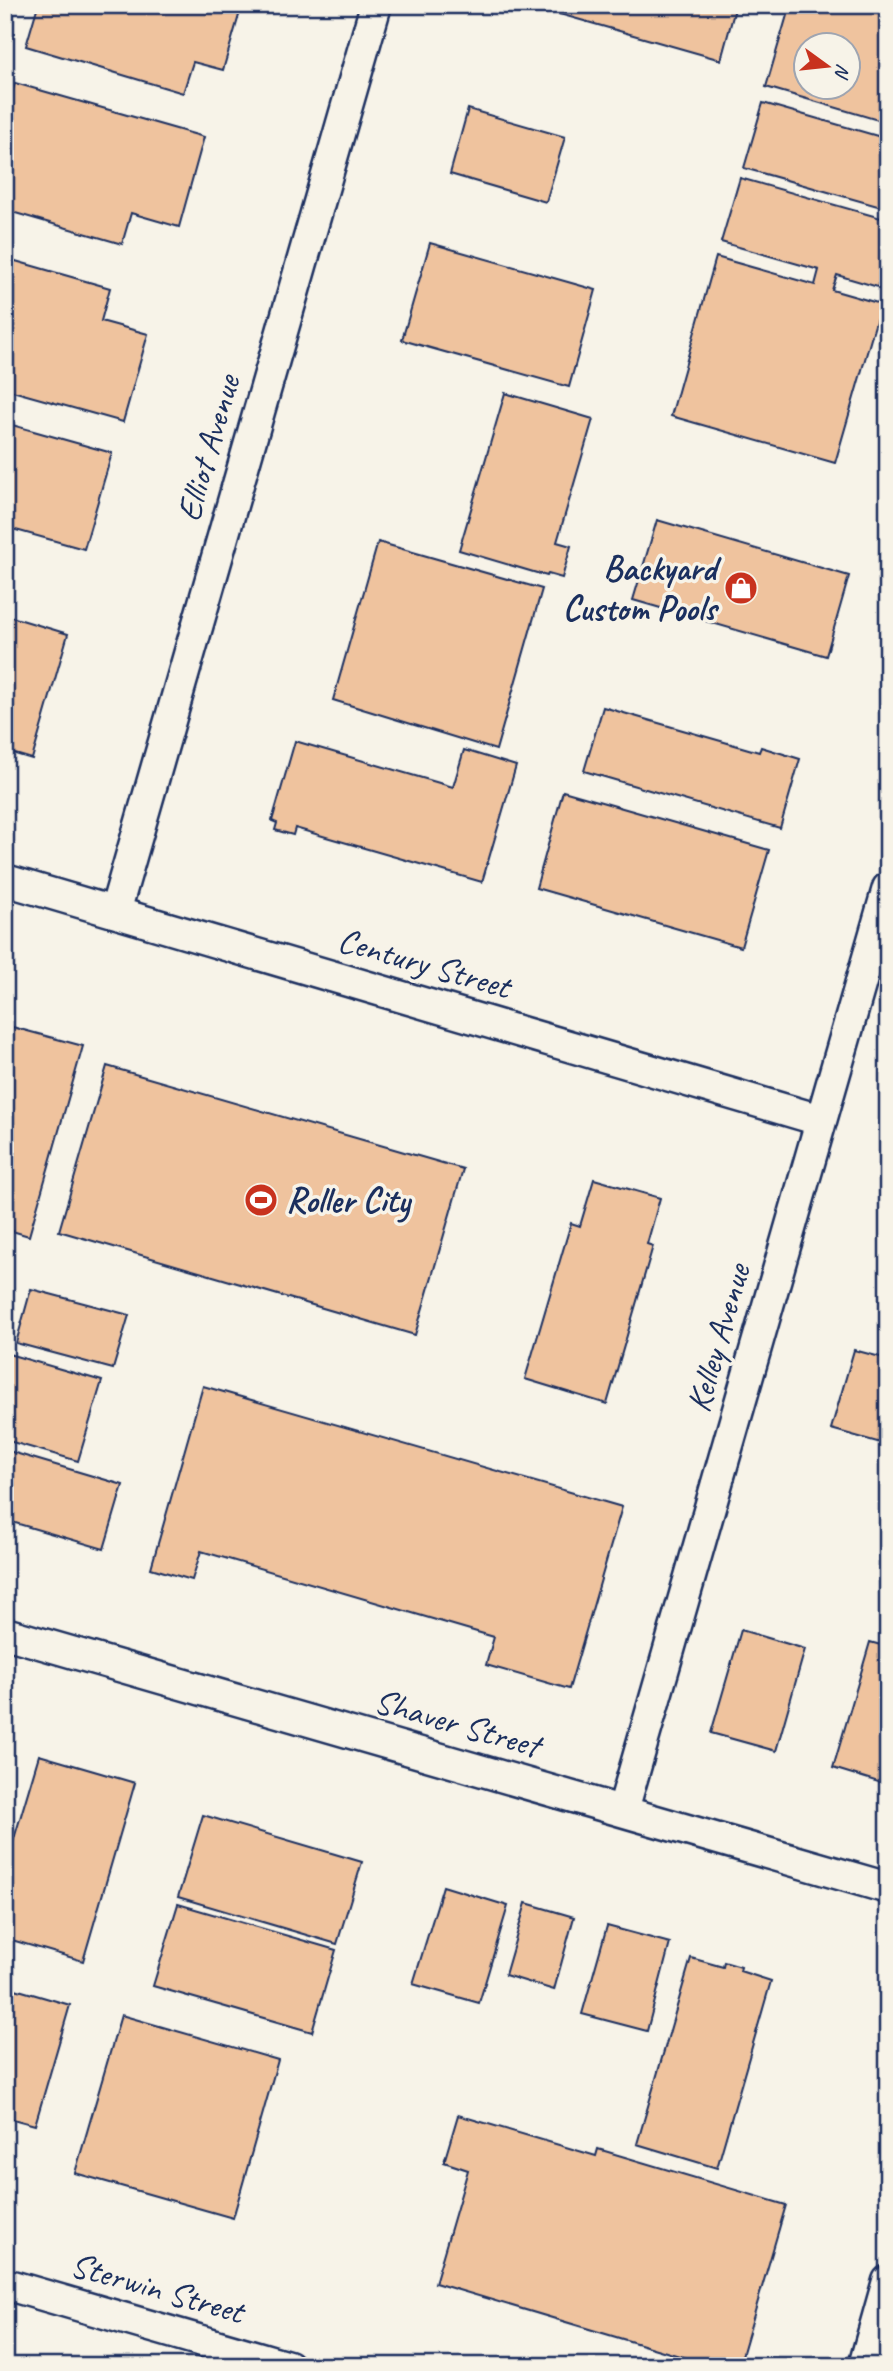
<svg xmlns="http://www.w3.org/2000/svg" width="893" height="2371" font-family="Caveat,sans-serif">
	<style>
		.building { fill: #efc39e; stroke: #1b2f5e; stroke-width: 2; fill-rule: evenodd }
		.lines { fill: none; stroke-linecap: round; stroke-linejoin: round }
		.street-casing { stroke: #1b2f5e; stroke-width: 35 }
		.street { stroke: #f7f3e8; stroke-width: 30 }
		.labels { text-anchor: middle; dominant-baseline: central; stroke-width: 7; stroke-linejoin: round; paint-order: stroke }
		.street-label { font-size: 35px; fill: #1b2f5e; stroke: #f7f3e8 }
		.poi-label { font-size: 35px; font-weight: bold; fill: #1b2f5e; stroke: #f7f3e8; text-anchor: end }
	</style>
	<rect width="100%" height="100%" fill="#f7f3e8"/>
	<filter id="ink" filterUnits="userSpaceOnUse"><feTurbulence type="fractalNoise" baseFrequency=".0143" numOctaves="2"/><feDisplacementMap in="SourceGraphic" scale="14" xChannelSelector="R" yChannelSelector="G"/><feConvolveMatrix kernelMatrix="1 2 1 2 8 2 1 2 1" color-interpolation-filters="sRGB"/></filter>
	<g filter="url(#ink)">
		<g class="building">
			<polygon points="38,5 242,5 223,70 193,62 183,93 26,46"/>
			<polygon points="528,5 736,5 721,60"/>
			<path d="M790,5H888V123L766,87ZM806,46H848V88H806Z"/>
			<polygon points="15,83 204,137 179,227 131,213 122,244 5,210 5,116"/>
			<polygon points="763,103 888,139 888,209 744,168"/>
			<polygon points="468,109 565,137 546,202 450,174"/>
			<polygon points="740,178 888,220 888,290 837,275 832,290 881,304 835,463 671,416 716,257 815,285 819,270 721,242"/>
			<polygon points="430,243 596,290 569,387 402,340"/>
			<polygon points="5,258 110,288 101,321 148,334 123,422 5,389"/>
			<polygon points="505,393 593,419 557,542 571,546 562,578 548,574 547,576 459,550"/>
			<polygon points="5,423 112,453 84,549 5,527"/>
			<polygon points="657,520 849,576 826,656 633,600"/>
			<polygon points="378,542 542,589 496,750 333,700"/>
			<polygon points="5,615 68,634 32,759 5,751"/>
			<polygon points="603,707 759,752 761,747 800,759 780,828 584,771"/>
			<polygon points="295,741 453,787 464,750 516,766 482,882 295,828 293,835 275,830 277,823 272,821"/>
			<polygon points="563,791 769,850 741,947 536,888"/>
			<polygon points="5,1025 83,1046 29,1236 5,1229"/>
			<polygon points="107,1066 463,1169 415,1335 59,1231"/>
			<polygon points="594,1179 660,1198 647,1244 653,1246 607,1404 525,1379 571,1223 580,1226"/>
			<polygon points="31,1289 129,1315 113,1369 16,1343"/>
			<polygon points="854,1350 888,1359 888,1445 831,1429"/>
			<polygon points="5,1353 102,1381 78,1461 5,1440"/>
			<polygon points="203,1386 622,1507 569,1689 486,1665 494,1637 201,1551 192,1580 151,1568"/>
			<polygon points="5,1450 123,1485 104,1549 5,1520"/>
			<polygon points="741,1630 805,1649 776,1751 711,1733"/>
			<polygon points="870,1642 888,1647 888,1785 833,1768"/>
			<polygon points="39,1755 135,1783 83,1961 5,1938 5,1869"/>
			<polygon points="203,1815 362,1862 337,1944 178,1897"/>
			<polygon points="443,1886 508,1906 479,2003 413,1984"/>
			<polygon points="526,1903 574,1917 554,1990 505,1975"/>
			<polygon points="178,1904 336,1950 312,2032 153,1986"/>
			<polygon points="607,1926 670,1943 647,2031 582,2014"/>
			<polygon points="691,1958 723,1967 724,1962 741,1967 740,1971 771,1981 717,2168 637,2144"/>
			<polygon points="5,1986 70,2005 35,2125 5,2117"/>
			<polygon points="121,2015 278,2060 233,2218 75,2173"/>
			<polygon points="458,2115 596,2156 598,2149 786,2205 739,2366 713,2366 435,2283 468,2170 444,2162"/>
		</g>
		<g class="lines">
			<defs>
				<g id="street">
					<polyline points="5,880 820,1120"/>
					<polyline points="115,912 376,5"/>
					<polyline points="5,1633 888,1888"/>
					<polyline points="623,1810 888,888"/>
					<polyline points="5,2284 288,2366"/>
					<polyline points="864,2366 888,2281"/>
				</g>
			</defs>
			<use href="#street" class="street-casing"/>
			<use href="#street" class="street"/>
		</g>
	</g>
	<defs>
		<symbol id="shop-disc" viewBox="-11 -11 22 22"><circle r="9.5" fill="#c8321e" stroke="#f7f3e8"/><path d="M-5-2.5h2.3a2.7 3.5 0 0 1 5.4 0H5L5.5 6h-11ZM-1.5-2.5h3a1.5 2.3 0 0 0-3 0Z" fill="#fff"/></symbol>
		<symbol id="stadium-disc" viewBox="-11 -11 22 22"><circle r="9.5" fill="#c8321e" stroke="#f7f3e8"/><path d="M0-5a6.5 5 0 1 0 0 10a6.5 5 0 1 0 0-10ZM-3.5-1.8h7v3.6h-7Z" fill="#fff"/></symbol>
	</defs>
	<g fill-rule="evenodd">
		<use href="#shop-disc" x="722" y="569" width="38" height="38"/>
		<use href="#stadium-disc" x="242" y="1181" width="38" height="38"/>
	</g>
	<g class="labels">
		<g class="street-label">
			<text transform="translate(208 448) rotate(-74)">Elliot Avenue</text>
			<text transform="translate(424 963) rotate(16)">Century Street</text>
			<text transform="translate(718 1338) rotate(-74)">Kelley Avenue</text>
			<text transform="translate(457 1723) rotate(16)">Shaver Street</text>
			<text transform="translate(157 2288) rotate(16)">Sterwin Street</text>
		</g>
		<g class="poi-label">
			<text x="716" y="568">Backyard<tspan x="716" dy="40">Custom Pools</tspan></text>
			<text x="286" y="1200" text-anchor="start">Roller City</text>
		</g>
	</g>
	<rect width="893" height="2371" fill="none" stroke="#f7f3e8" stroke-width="28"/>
	<rect x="14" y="14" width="865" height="2343" fill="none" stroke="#1b2f5e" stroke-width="2.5" filter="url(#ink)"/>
	<g transform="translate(827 66) rotate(105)"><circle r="33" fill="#f7f3e8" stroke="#9fa5b1" stroke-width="2"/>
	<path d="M0-5L12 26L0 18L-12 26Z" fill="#c8321e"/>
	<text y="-10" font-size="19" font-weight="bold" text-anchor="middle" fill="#1b2f5e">N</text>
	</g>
</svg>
